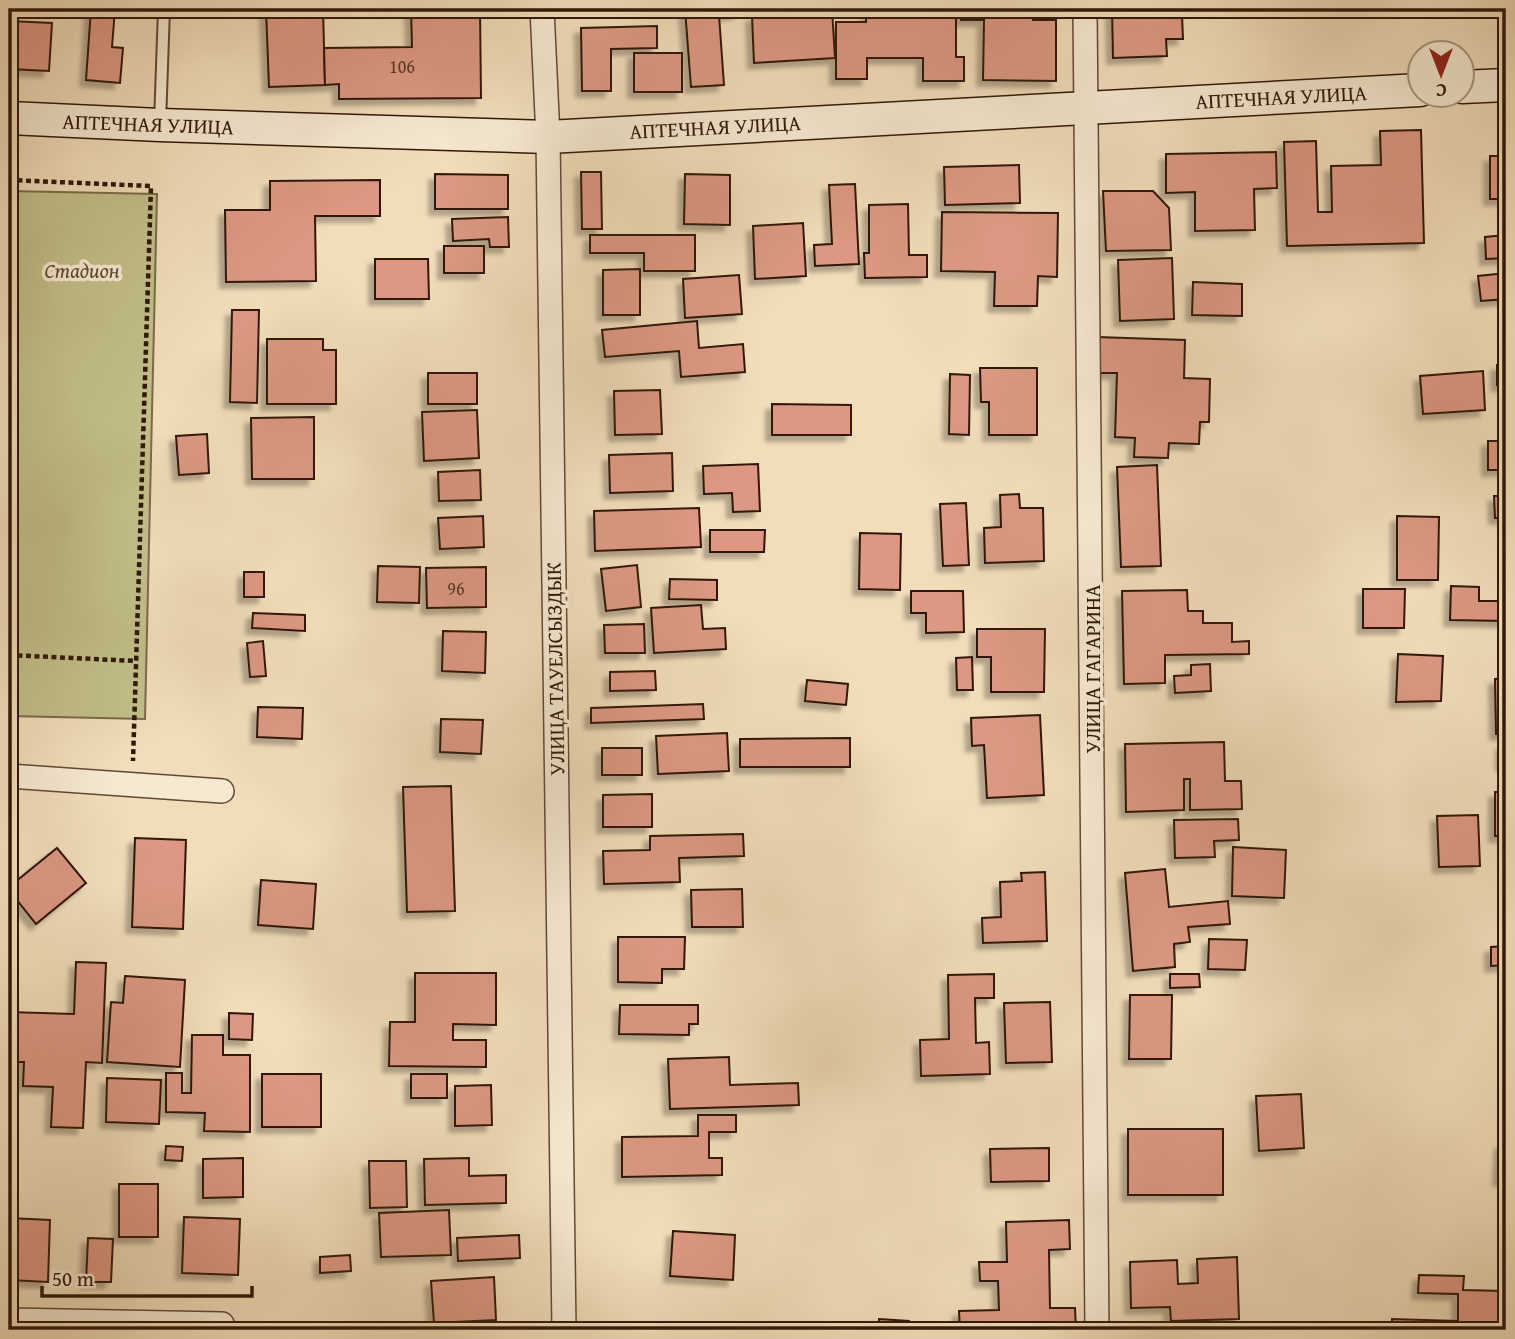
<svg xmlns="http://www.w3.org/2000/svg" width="1515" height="1339" font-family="'Gentium Book Plus',serif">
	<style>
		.green { fill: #c2bf8a; stroke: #796c49; stroke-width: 2 }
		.building { fill: #dc9882; stroke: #301808; stroke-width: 2; filter: url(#shadow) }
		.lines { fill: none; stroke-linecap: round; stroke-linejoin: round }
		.service-casing { stroke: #604934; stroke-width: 14 }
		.minor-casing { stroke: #604934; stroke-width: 26 }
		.secondary-casing { stroke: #301808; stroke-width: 35 }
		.path { stroke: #301808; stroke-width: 4.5; stroke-dasharray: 5 3.5; stroke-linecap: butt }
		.service { stroke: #f6e9d2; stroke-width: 10 }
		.minor { stroke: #f6e9d2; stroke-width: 23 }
		.secondary { stroke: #f6e9d2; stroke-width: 32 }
		.labels { text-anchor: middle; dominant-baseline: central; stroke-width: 7; stroke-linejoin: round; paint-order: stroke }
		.number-label { font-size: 18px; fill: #5b3826 }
		.street-label { font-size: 21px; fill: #301808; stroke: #f6e9d2 }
		.park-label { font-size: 21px; font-style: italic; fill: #5c4a2f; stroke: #f6e9d2 }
	</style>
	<defs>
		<filter id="shadow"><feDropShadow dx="-6" dy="6" stdDeviation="2" flood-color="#0004"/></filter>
	</defs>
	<rect width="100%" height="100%" fill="#f1ddba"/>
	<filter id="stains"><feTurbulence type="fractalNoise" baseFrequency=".00286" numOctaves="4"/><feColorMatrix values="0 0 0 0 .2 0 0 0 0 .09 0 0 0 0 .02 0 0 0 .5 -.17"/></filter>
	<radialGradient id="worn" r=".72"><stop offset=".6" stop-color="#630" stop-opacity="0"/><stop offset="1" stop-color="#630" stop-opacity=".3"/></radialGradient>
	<polygon class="green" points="9,191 157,194 145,719 9,716"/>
	<g class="building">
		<polygon points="91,9 115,9 112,47 123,48 120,83 86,80"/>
		<polygon points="266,9 323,9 325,85 269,87"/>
		<polygon points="411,9 480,9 481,98 339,99 339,84 325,85 324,48 412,47"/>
		<polygon points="685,9 739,9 739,13 719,15 724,85 691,87"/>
		<polygon points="807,9 832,9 835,58 754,63 752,16 808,13"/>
		<polygon points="961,9 1033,9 1033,20 1056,20 1056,81 983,80 984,20 961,20"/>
		<polygon points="1112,9 1155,9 1155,15 1182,15 1183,39 1166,39 1167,56 1113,58"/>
		<polygon points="866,14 956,14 956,57 964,57 964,81 923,81 923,58 867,58 867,79 836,79 836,22 866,22"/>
		<polygon points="9,21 52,23 49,71 9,69"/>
		<polygon points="657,26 657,48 611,49 611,91 582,91 581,28"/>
		<rect x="634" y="53" width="48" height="39"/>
		<polygon points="1421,130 1424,243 1287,246 1284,142 1316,141 1318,212 1332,212 1331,166 1381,165 1380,131"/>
		<polygon points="1276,152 1277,188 1254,189 1255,230 1195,231 1195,192 1166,193 1166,154"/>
		<rect x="1490" y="156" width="16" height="43"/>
		<polygon points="1019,165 1020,203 945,205 944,167"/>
		<polygon points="581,172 601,172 602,229 582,229"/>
		<polygon points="435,174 508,175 508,209 435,209"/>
		<polygon points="685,174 730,175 730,225 684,224"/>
		<polygon points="380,180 380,216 315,216 316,281 226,282 225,210 270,210 270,181"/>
		<polygon points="855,184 859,264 815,266 814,245 832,244 829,185"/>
		<polygon points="1103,191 1153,191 1169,208 1171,250 1106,251"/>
		<polygon points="908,204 909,255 927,255 927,277 865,278 864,253 869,253 869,205"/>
		<polygon points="942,212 1058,213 1057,277 1038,276 1037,306 994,306 995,272 941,271"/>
		<polygon points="508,217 509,247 490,247 489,239 453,241 452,219"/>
		<polygon points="803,223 806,276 755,279 753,226"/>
		<polygon points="590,235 695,235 695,271 644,271 644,253 590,253"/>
		<polygon points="1506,235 1506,258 1486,259 1485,237"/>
		<rect x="444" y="246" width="40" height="27"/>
		<polygon points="1172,258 1174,319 1120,321 1118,260"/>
		<polygon points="375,259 428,259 429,299 375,299"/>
		<polygon points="640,269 640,315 603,315 603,270"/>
		<polygon points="1506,273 1506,299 1481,301 1478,276"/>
		<polygon points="739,275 742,314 685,318 683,279"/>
		<polygon points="1193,282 1242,284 1242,316 1192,315"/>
		<polygon points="232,310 259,310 257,403 230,402"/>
		<polygon points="697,321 699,348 743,344 745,372 681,377 679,351 605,357 602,330"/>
		<polygon points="1097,337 1185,340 1184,378 1210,379 1209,422 1200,422 1199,444 1169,443 1168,458 1134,457 1135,438 1115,437 1117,373 1096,373"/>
		<polygon points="267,339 323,339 323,350 336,350 336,404 267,404"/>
		<rect x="1497" y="365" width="9" height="20"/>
		<polygon points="980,368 1037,368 1037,435 989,435 989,402 981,402"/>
		<polygon points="1483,371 1485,410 1423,414 1420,376"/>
		<rect x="428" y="373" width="49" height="31"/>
		<polygon points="950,374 970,375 969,435 949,434"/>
		<polygon points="660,390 662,434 615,435 614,391"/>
		<polygon points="772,404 851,405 851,435 772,435"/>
		<polygon points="477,410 479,458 424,461 422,412"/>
		<polygon points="314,417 314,479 252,479 251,418"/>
		<polygon points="207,434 209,473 179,475 176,436"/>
		<rect x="1488" y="441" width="18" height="29"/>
		<polygon points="672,453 673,491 610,493 609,455"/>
		<polygon points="758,464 760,511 733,512 732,493 704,494 703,466"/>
		<polygon points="1157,465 1161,566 1121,567 1117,467"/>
		<polygon points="480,470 481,500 439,501 438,472"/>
		<polygon points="1019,494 1020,508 1043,508 1044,561 985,563 984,528 1001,527 1000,495"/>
		<polygon points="1494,496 1506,496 1506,518 1495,518"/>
		<polygon points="966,503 969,565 943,566 940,504"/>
		<polygon points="699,508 701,547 595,551 594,511"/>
		<polygon points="483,516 484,547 440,549 438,518"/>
		<polygon points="1397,516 1439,517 1438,580 1397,580"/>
		<polygon points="710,530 765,530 764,552 710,552"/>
		<polygon points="860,533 901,534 900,590 859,589"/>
		<polygon points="637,565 641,607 606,611 601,569"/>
		<polygon points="378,566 420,567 419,603 377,602"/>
		<polygon points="486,567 486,607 427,608 426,568"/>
		<rect x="244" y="572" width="20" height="25"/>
		<polygon points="670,579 717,580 717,600 669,599"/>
		<polygon points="1451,586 1479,587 1479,601 1506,601 1506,621 1450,620"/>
		<polygon points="1363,589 1405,589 1404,628 1363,628"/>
		<polygon points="1187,590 1188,611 1203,611 1203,623 1232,623 1232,642 1249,641 1249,654 1165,655 1165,683 1124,684 1122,591"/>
		<polygon points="911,591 963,591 964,632 926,633 926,613 911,613"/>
		<polygon points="701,605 703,629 725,628 726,649 654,653 651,608"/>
		<polygon points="253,613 305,615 305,631 252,628"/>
		<polygon points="644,624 645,653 605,653 604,625"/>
		<polygon points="977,629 1045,629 1044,692 991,692 991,657 977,657"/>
		<polygon points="443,631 486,632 485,673 442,671"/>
		<polygon points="263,641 266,676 250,677 247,643"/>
		<polygon points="1398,654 1443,656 1441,701 1396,702"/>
		<polygon points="972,657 973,690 957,690 956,658"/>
		<polygon points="1210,664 1211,691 1175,693 1174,676 1191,675 1191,665"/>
		<polygon points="655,671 656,690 610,691 610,672"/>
		<polygon points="1506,678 1506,734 1496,734 1495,679"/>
		<polygon points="807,680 848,684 846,705 805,701"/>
		<polygon points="703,704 704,719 591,723 591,708"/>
		<polygon points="258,707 303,708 302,739 257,737"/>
		<polygon points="1040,715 1044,795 987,798 984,745 972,746 971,718"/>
		<polygon points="441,719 483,720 481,754 440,752"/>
		<polygon points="727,733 729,771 658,774 656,736"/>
		<polygon points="850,738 850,767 740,767 740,739"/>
		<polygon points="1224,742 1225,781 1241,781 1242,809 1190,810 1190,779 1184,779 1184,810 1126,812 1125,744"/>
		<rect x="1502" y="744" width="4" height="21"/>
		<rect x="602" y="748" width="40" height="27"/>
		<polygon points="451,786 455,911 407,912 403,787"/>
		<rect x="1495" y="792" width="11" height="44"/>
		<polygon points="652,794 652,827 603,827 603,795"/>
		<polygon points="1478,815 1480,866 1439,867 1437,816"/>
		<polygon points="1238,819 1239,840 1214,841 1215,857 1175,858 1174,820"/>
		<polygon points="743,834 744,856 679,858 680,882 604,884 603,851 650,850 650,836"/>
		<polygon points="135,838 186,840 183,929 132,927"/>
		<polygon points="1233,847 1286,850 1284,898 1232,896"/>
		<polygon points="57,848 86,883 36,924 9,890 9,887"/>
		<polygon points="1165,869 1169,907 1228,901 1230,924 1188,927 1190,942 1174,944 1175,967 1133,971 1125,873"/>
		<polygon points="1045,872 1047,941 983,943 982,918 1001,917 1000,882 1022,881 1021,873"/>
		<polygon points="261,880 316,884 313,929 258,925"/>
		<polygon points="742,889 743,927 692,927 691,890"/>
		<polygon points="618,937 685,937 684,969 662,969 662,983 618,982"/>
		<polygon points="1209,939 1247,940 1245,970 1208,969"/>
		<polygon points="1506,946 1506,965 1491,966 1491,947"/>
		<polygon points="76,962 106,963 102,1063 86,1062 83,1128 51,1127 53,1087 23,1086 24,1062 9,1062 9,1012 74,1014"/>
		<polygon points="415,973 496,973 496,1025 453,1024 453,1040 486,1040 486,1067 389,1066 390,1022 415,1022"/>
		<polygon points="994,974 994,998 975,998 976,1043 989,1042 990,1074 921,1076 920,1040 949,1039 948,975"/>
		<polygon points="1170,974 1199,974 1200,987 1170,988"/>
		<polygon points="125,976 185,980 180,1067 107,1062 111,1002 123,1003"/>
		<polygon points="1130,995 1172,995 1171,1059 1129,1059"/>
		<polygon points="1050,1002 1052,1062 1006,1063 1004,1003"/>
		<polygon points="620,1005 698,1005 698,1024 689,1024 689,1035 619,1034"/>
		<polygon points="229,1013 253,1014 252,1040 229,1039"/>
		<polygon points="192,1035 223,1035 223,1055 250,1055 250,1132 204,1131 205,1113 166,1112 166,1073 182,1073 182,1093 191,1093"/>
		<polygon points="729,1057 730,1085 798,1083 799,1105 670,1109 668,1059"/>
		<rect x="262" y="1074" width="59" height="53"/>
		<rect x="411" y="1074" width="36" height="24"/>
		<polygon points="107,1078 161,1080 159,1124 106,1122"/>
		<polygon points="491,1085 492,1125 455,1126 455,1086"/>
		<polygon points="1301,1094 1304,1148 1259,1151 1256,1096"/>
		<polygon points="698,1115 736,1115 736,1132 709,1132 709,1158 722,1158 722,1175 622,1177 622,1137 698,1136"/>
		<rect x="1128" y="1129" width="95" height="66"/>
		<polygon points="1501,1143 1506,1143 1506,1180 1499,1180"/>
		<polygon points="166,1146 183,1147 182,1161 165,1160"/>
		<polygon points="1049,1148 1049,1181 991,1182 990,1149"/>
		<polygon points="243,1158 243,1197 203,1198 203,1159"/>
		<polygon points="469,1158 469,1176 506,1175 506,1203 425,1205 424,1159"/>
		<polygon points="369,1161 406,1161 407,1207 370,1208"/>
		<rect x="119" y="1184" width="39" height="53"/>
		<polygon points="449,1210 451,1255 381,1257 379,1213"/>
		<polygon points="184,1217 240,1219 238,1275 182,1273"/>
		<polygon points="9,1218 50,1220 48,1282 9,1280"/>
		<polygon points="1069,1220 1070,1249 1049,1250 1050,1308 1075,1308 1076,1330 960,1330 959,1311 999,1310 998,1281 980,1281 979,1262 1007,1262 1006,1222"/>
		<polygon points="673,1231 735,1235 733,1280 670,1276"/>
		<polygon points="519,1235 520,1258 458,1261 457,1238"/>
		<polygon points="88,1238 113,1239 111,1282 86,1282"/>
		<polygon points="350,1255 351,1271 320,1273 320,1257"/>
		<polygon points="1237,1257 1239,1319 1171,1321 1170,1307 1131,1308 1130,1262 1177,1260 1178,1284 1198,1283 1197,1259"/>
		<polygon points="1419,1275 1464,1276 1463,1290 1506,1291 1506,1330 1392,1330 1392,1319 1458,1321 1458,1294 1418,1293"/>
		<polygon points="494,1277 496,1320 434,1323 431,1281"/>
		<polygon points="879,1319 909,1321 909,1330 879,1330"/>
		<polygon points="505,1326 505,1330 412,1330"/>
	</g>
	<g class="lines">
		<defs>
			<polyline id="service" points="160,123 164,9"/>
			<g id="minor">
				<polyline points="542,9 548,137 564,1330"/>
				<polyline points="1085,9 1097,1330"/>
				<polyline points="9,776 222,791"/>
				<polyline points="9,1320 222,1324"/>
			</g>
			<g id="secondary">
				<polyline points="1462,87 1506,85"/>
				<polyline points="9,118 160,125 548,137 1420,90"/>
			</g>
		</defs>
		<use href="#service" class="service-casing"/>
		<use href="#minor" class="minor-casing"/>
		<use href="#secondary" class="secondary-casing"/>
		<g class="path">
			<polyline points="9,180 151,186 133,761"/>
			<polyline points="9,655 136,661"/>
		</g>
		<use href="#service" class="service"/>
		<use href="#minor" class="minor"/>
		<use href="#secondary" class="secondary"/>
	</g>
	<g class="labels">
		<g class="number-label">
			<text x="402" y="66">106</text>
			<text x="456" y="588">96</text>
		</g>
		<g class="street-label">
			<text transform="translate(1281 97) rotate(-3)">АПТЕЧНАЯ УЛИЦА</text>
			<text transform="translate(148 124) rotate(2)">АПТЕЧНАЯ УЛИЦА</text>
			<text transform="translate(715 127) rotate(-3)">АПТЕЧНАЯ УЛИЦА</text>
			<text transform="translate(555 669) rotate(-91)">УЛИЦА ТАУЕЛСЫЗДЫК</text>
			<text transform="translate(1092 669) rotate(-90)">УЛИЦА ГАГАРИНА</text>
		</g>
		<g class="park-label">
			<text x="82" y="270">Стадион</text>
		</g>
	</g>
	<rect width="1515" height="1339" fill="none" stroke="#f1ddba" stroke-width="35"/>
	<rect x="10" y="10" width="1494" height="1318" fill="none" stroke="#301808" stroke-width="3.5"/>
	<rect x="18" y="18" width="1480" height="1304" fill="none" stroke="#301808" stroke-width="2"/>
	<g transform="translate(1441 74) rotate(180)"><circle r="33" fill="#f6e9d2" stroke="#a79581" stroke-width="2"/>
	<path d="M0-5L12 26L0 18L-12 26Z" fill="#8f2418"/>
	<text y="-10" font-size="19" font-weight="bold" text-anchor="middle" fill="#301808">С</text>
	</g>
	<path d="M42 1286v10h210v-10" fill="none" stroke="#301808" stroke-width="3.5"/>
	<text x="52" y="1286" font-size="21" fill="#301808" stroke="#f6e9d2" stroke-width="5" paint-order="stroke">50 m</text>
	<rect width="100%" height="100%" filter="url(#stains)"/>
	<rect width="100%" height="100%" fill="url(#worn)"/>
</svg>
